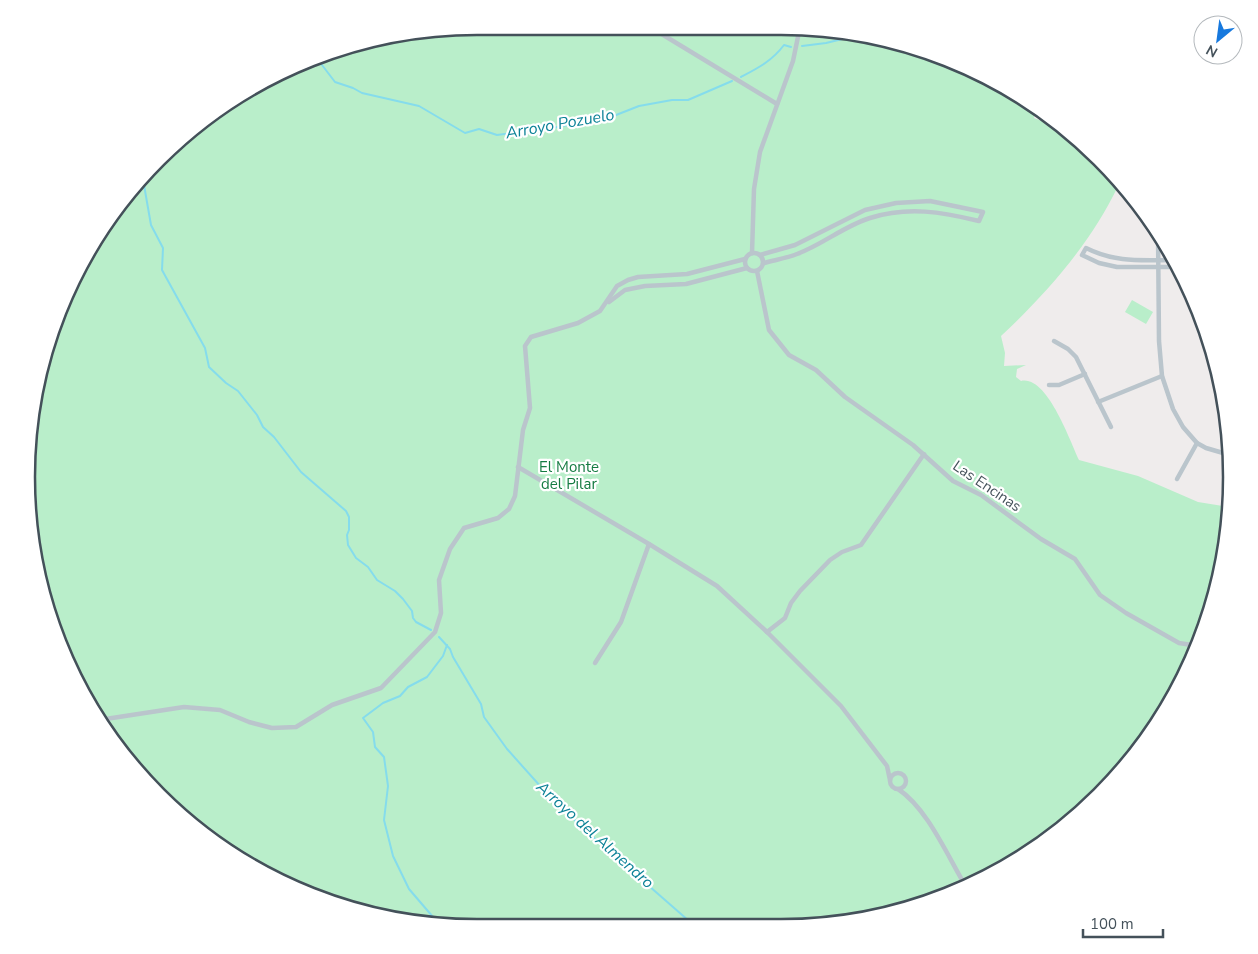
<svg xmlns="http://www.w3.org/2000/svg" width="1258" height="954" font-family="'Nunito Sans',sans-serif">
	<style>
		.green { fill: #b9eeca }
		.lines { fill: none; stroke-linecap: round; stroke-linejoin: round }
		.stream { stroke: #85dcec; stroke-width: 2 }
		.minor { stroke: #bac5cc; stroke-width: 4.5 }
		.labels { text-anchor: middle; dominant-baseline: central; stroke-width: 4.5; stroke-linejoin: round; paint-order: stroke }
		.park-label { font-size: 15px; fill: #157b42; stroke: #fff }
		.street-label { font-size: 15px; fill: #44515a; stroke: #fff }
		.water-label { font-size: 16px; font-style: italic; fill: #0c8297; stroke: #fff }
		.rim { fill: none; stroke: #44515a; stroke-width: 2.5 }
	</style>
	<rect width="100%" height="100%" fill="#efecec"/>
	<g class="green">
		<path d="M477,26L810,27L898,42L980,73L1036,107L1034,118L1065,130L1118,186C1091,243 1047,293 1001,336L1005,353L1004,366L1026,365L1017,369L1016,377L1021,381C1047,375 1070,441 1079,460L1138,476L1198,502L1229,507L1223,565L1198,649L1156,727L1100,796L1032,852L926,904L840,924H418L332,904L251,867L180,816L102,728L50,622L27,506L35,389L73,277L158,158L251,87L360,42Z"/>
		<polygon points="1132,300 1153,312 1146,324 1125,312"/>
	</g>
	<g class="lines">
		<g class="stream">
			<polyline points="802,46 826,43 859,35"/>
			<polyline points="315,60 322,65 335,82 353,88 362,93 419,106 465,133 479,129 497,135 552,128 611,117 639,106 672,100 688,100 732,81"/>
			<path d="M741,77C758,68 772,61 784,45L791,47"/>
			<polyline points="145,176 144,185 151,225 163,248 162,270 205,348 209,367 226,383 238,391 257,415 263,427 274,437 301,472 346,511 349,517 349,530 347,535 348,545 356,558 368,567 377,580 395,591 403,599 412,611 413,618 416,622 431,630"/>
			<polyline points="439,637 450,649 453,657 481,704 484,717 507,749 550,797 593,837 689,921 696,924"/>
			<polyline points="439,924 409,889 393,856 384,820 388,786 384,757 375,747 373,732 363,718 383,703 400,696 408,687 427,677 443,656 447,645"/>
		</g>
		<g class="minor">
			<polyline points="650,27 777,104"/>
			<polyline points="1158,231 1159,341 1162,376 1173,409 1183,427 1197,443 1206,448 1230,455"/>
			<circle cx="754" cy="262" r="9"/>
			<polyline points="752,253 754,189 760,152 793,61 800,27"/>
			<path d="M760,255L795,245L865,210L896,203L930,201L983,212L979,221C942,212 908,206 870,218C844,226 822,245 797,254C787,258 775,260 764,263"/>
			<path d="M1173,260C1141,260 1116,263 1086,248L1082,255L1099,263L1117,267H1177"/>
			<polyline points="757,271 769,330 789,355 816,370 845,397 913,445 953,481 981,495 1041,539 1075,559 1100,595 1126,613 1179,643 1198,646"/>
			<polyline points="609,302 625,290 645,286 686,284 747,268"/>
			<polyline points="1054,341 1068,349 1076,357 1111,427"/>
			<polyline points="1049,385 1059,385 1085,374"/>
			<polyline points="1098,402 1162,376"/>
			<polyline points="518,467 649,544 717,586 767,632 841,706 887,766 890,780"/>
			<polyline points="1177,479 1197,443"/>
			<polyline points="767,632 785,618 791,603 800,591 830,560 842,552 861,545 924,454"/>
			<polyline points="595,663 621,622 649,544"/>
			<polyline points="99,720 184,707 220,710 249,722 272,728 296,727 332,705 381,688 435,632 441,613 439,580 450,549 464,528 498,518 509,509 515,496 523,430 530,408 525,346 531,337 578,323 600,311 617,286 628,280 638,277 687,274 745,259"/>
			<circle cx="898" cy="781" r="8"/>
			<path d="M898,789C927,808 947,855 965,885"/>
		</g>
	</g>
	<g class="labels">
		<g class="park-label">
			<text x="569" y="467">El Monte<tspan x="569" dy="17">del Pilar</tspan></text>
		</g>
		<g class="street-label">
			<text transform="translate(987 486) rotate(34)">Las Encinas</text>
		</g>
		<g class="water-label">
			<text transform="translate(560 124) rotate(-10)">Arroyo Pozuelo</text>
			<text transform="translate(595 835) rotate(42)">Arroyo del Almendro</text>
		</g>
	</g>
	<path d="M0 0H1258V954H0ZM477 35H781A442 442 0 0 1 1223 477V477A442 442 0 0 1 781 919H477A442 442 0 0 1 35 477V477A442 442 0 0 1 477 35Z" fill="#fff" fill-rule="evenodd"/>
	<path class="rim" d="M477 35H781A442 442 0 0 1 1223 477V477A442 442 0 0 1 781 919H477A442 442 0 0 1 35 477V477A442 442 0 0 1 477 35Z"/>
	<g transform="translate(1218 40) rotate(209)"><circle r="24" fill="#ffffff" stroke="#b4b9bd"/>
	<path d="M0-4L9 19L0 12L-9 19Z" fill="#1779de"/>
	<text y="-8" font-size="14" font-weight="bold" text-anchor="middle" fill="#44515a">N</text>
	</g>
	<path d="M1083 929v8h80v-8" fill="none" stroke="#44515a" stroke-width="2.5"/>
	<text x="1090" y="929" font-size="15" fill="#44515a" stroke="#ffffff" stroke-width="4" paint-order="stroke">100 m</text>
</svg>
